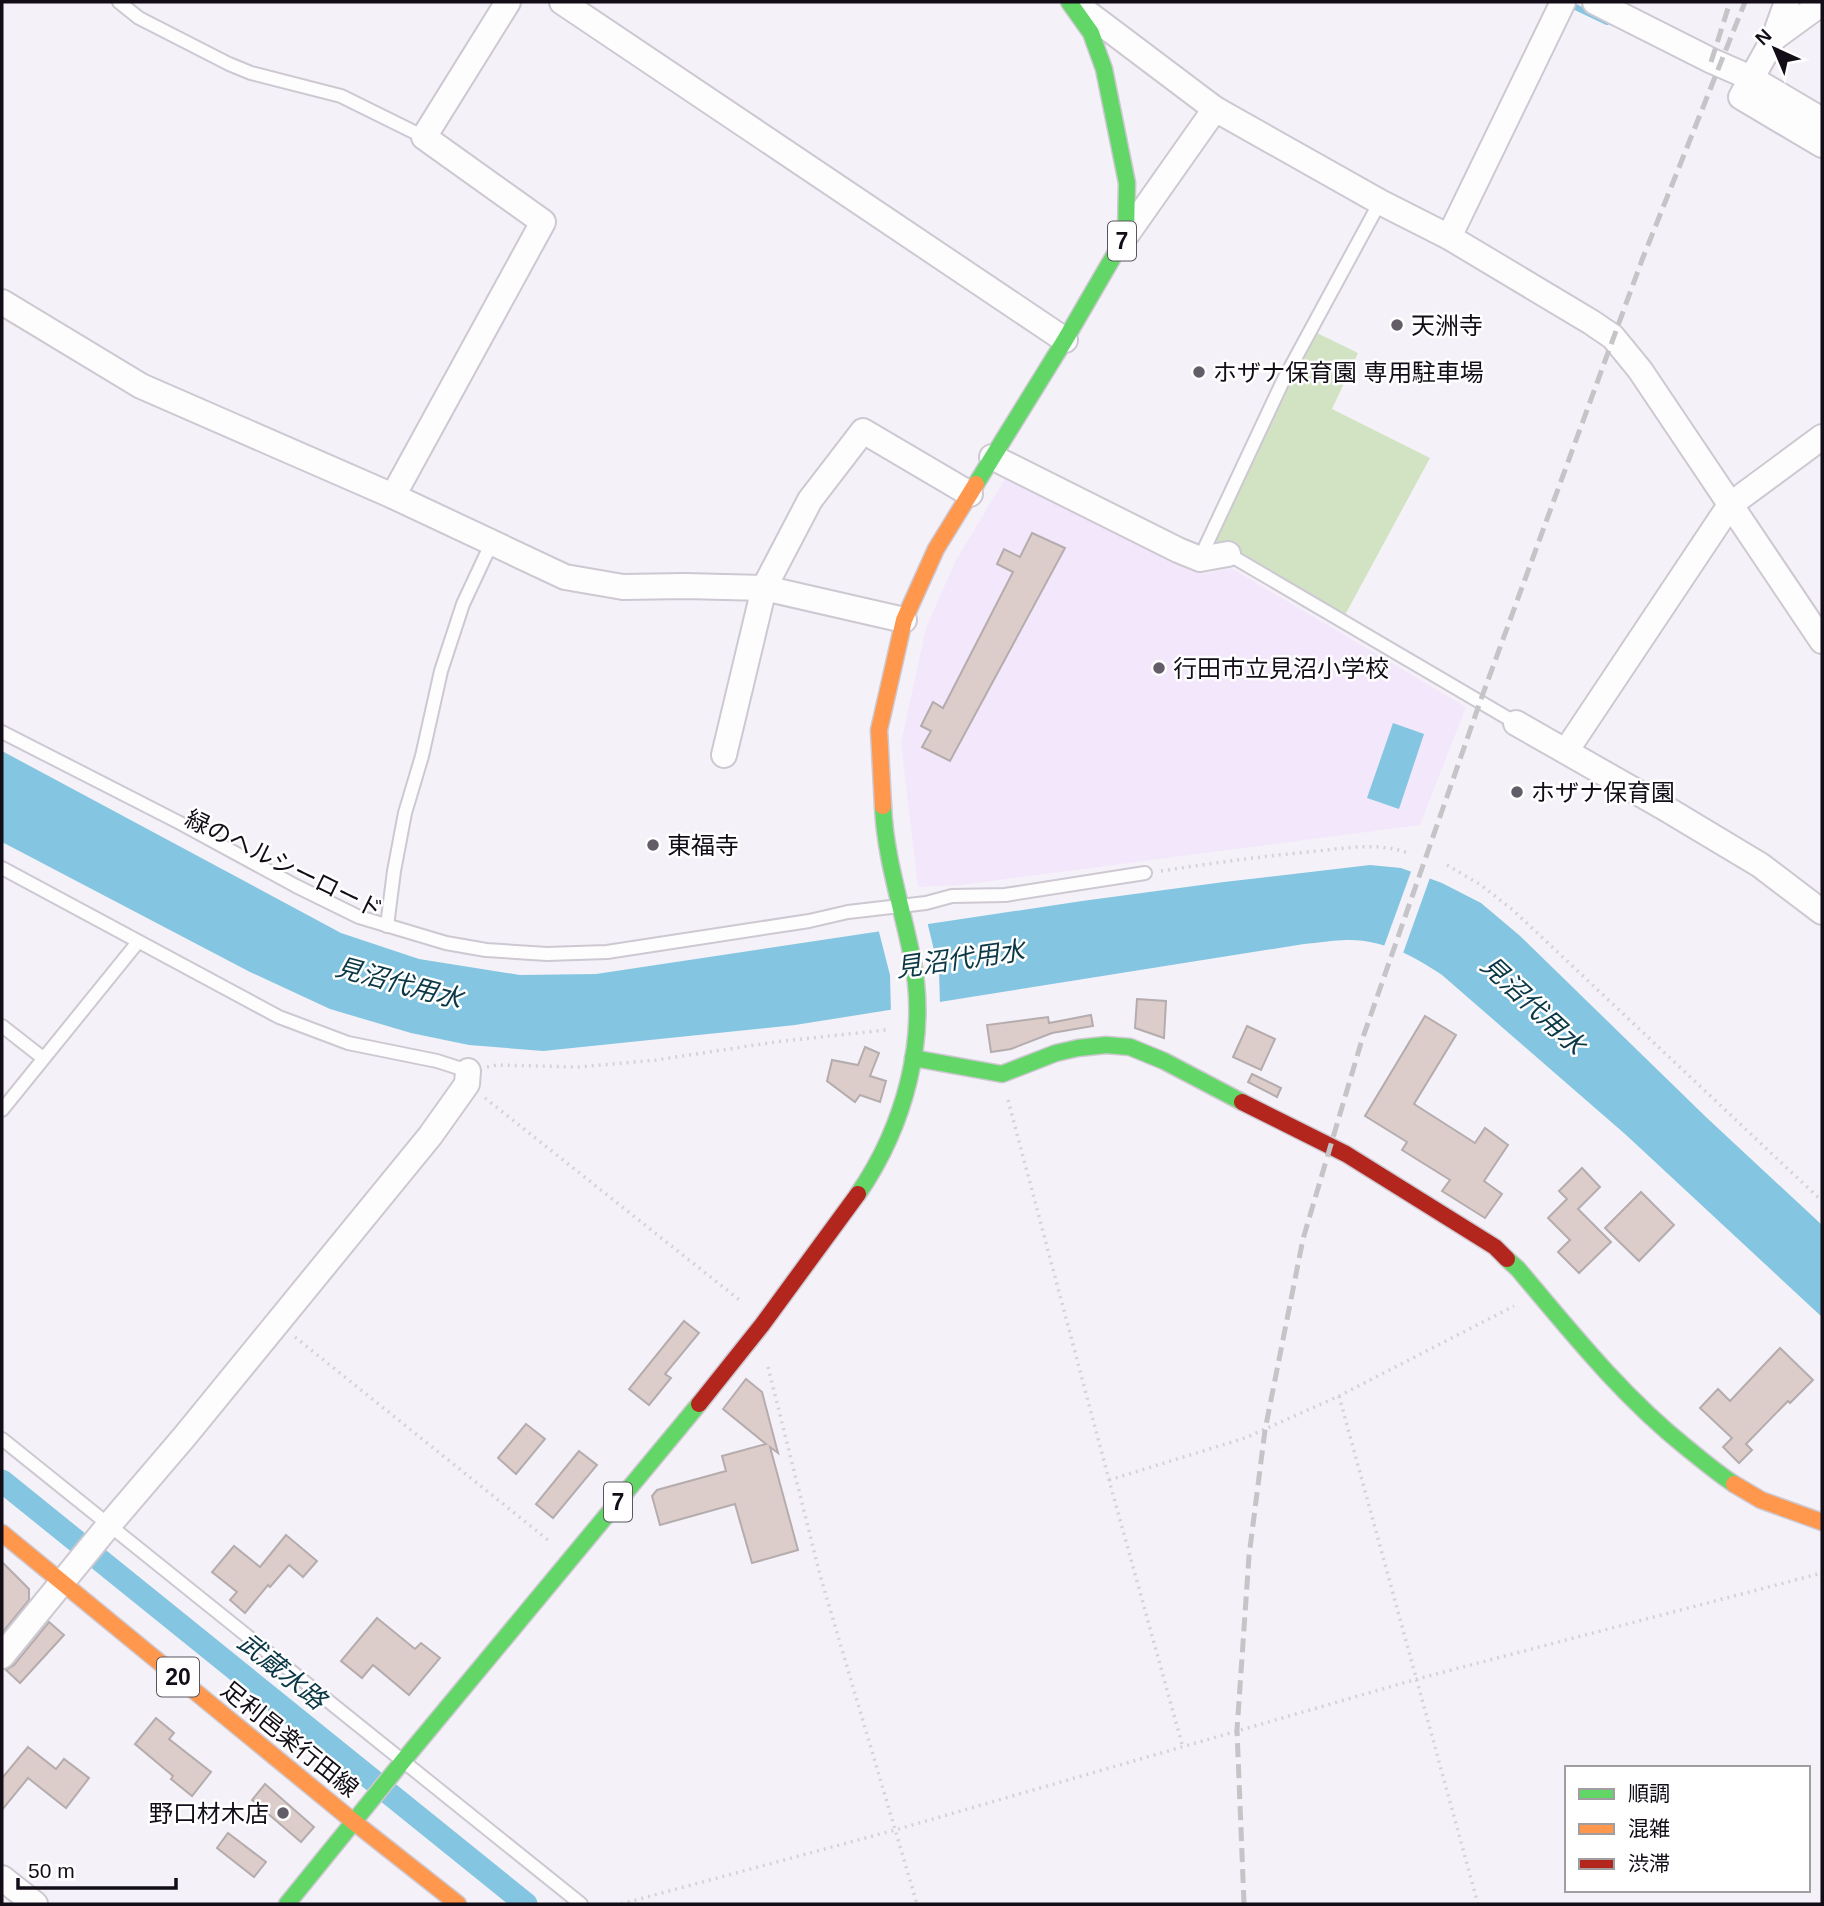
<svg xmlns="http://www.w3.org/2000/svg" width="1824" height="1906" font-family="Helvetica,'Noto Sans JP',sans-serif">
	<style>
		.built { fill: #f3e7fb }
		.green { fill: #d1e3c3 }
		.water { fill: #84c6e1 }
		.pier { fill: #f5f1f8 }
		.lines { fill: none; stroke-linecap: round; stroke-linejoin: round }
		.stream { stroke: #84c6e1; stroke-width: 6 }
		.canal { stroke: #84c6e1; stroke-width: 23 }
		.building { fill: #ddcdca; stroke: #b4acad; stroke-width: 2 }
		.lane-casing { stroke: #cdc8d1; stroke-width: 16 }
		.street-casing { stroke: #cdc8d1; stroke-width: 28 }
		.fast-casing { stroke: #cdc8d1; stroke-width: 19 }
		.slow-casing { stroke: #cdc8d1; stroke-width: 19 }
		.jam-casing { stroke: #cdc8d1; stroke-width: 19 }
		.path { stroke: #d5d3d5; stroke-width: 3.5; stroke-dasharray: 2 5; stroke-linecap: butt }
		.lane { stroke: #fefdfe; stroke-width: 12 }
		.street { stroke: #fefdfe; stroke-width: 24 }
		.fast { stroke: #63d668; stroke-width: 16 }
		.slow { stroke: #ff974d; stroke-width: 16 }
		.jam { stroke: #b3261e; stroke-width: 16 }
		.rail { stroke: #c5c4c7; stroke-width: 5; stroke-dasharray: 14 7; stroke-linecap: butt }
		.poi-dot { fill: #625d66; stroke: #fff; stroke-width: 2.5 }
		.labels { text-anchor: middle; dominant-baseline: central; stroke-width: 5; stroke-linejoin: round; paint-order: stroke }
		.shield { fill: #fff; stroke: #5a565d; stroke-width: 2 }
		.shield-label { font-size: 23px; font-weight: bold; fill: #130d17 }
		.poi-label { font-size: 24px; fill: #130d17; stroke: #fff; text-anchor: start }
		.street-label { font-size: 24px; fill: #130d17; stroke: #fff }
		.water-label { font-size: 26px; font-style: italic; fill: #0b3846; stroke: #fff }
	</style>
	<rect width="100%" height="100%" fill="#f5f1f8"/>
	<polygon class="built" points="1005,479 1204,574 1231,568 1466,707 1420,825 961,885 918,887 901,743 926,628 956,560"/>
	<polygon class="green" points="1317,333 1358,353 1332,409 1430,458 1345,615 1216,541 1287,382"/>
	<g class="water">
		<polygon points="1393,723 1424,734 1399,809 1367,798"/>
		<path d="M2,751L341,933L419,959L520,975L596,974L1082,901L1224,882L1370,865L1401,868L1442,883L1481,903L1519,935L1707,1118L1822,1225V1317L1625,1134L1442,975C1414,956 1382,939 1347,940C1333,940 1318,943 1304,944L795,1025L543,1051L469,1045L411,1033L330,1009L250,972L2,842Z"/>
	</g>
	<g class="pier">
		<polygon points="1412,869 1431,875 1402,956 1383,949"/>
		<polygon points="927,921 939,971 940,1005 891,1013 890,975 878,928"/>
	</g>
	<g class="lines">
		<polyline class="stream" points="1569,4 1607,22"/>
		<polyline class="canal" points="2,1481 526,1904"/>
	</g>
	<g class="building">
		<polygon points="1032,533 1065,548 950,761 922,747 931,731 921,726 933,702 943,708 1013,572 997,564 1004,549 1020,557"/>
		<polygon points="1137,999 1166,1001 1164,1038 1135,1028"/>
		<polygon points="1091,1015 1093,1026 1052,1033 1011,1049 991,1052 987,1025 1048,1017 1049,1023"/>
		<polygon points="1425,1016 1456,1035 1414,1104 1475,1143 1485,1128 1508,1145 1484,1181 1502,1194 1485,1218 1442,1191 1450,1180 1402,1150 1407,1142 1365,1116"/>
		<polygon points="1247,1026 1275,1039 1261,1070 1233,1057"/>
		<polygon points="865,1047 879,1053 870,1076 886,1081 880,1102 860,1095 855,1102 827,1081 832,1060 858,1065"/>
		<polygon points="1252,1074 1281,1088 1277,1097 1248,1082"/>
		<polygon points="1582,1168 1600,1187 1578,1209 1611,1242 1579,1273 1558,1252 1570,1240 1548,1218 1567,1199 1559,1191"/>
		<polygon points="1641,1192 1674,1225 1639,1261 1605,1228"/>
		<polygon points="684,1321 699,1333 665,1374 671,1378 649,1405 629,1389"/>
		<polygon points="1780,1348 1813,1380 1790,1403 1788,1401 1746,1444 1752,1450 1739,1463 1723,1447 1732,1438 1700,1408 1718,1389 1730,1401"/>
		<polygon points="746,1379 762,1392 778,1453 770,1447 798,1550 752,1563 735,1504 660,1525 652,1496 657,1490 726,1471 722,1456 766,1444 723,1409"/>
		<polygon points="526,1424 545,1439 516,1474 498,1458"/>
		<polygon points="579,1451 597,1465 553,1518 536,1504"/>
		<polygon points="286,1535 317,1561 303,1577 289,1565 270,1587 268,1585 245,1613 230,1600 237,1592 212,1572 234,1546 260,1567"/>
		<polygon points="2,1562 29,1589 29,1600 2,1633"/>
		<polygon points="377,1618 415,1649 421,1643 440,1658 409,1695 373,1665 362,1678 341,1661"/>
		<polygon points="49,1622 64,1635 20,1683 6,1670 14,1665"/>
		<polygon points="156,1718 174,1733 169,1739 211,1772 192,1796 171,1779 173,1776 135,1744"/>
		<polygon points="28,1747 56,1769 64,1759 89,1778 66,1808 28,1778 2,1810 2,1778"/>
		<polygon points="265,1784 314,1827 301,1842 252,1800"/>
		<polygon points="228,1833 266,1862 254,1877 217,1848"/>
	</g>
	<g class="lines">
		<defs>
			<g id="lane">
				<polyline points="119,2 139,18 229,64 251,73 341,96 424,137"/>
				<polyline points="1228,554 1516,723"/>
				<polyline points="1200,558 1283,381 1380,202"/>
				<polyline points="2,732 180,823 296,886 359,917 446,943 486,950 547,954 607,952 809,921 848,912 926,903 952,896 1005,895 1145,873"/>
				<polyline points="2,868 279,1017 348,1043 437,1061 468,1071"/>
				<polyline points="387,926 394,871 405,813 422,756 441,671 463,604 492,542"/>
				<polyline points="2,1026 43,1058"/>
				<polyline points="2,1110 138,942"/>
				<polyline points="2,1439 581,1904"/>
			</g>
			<g id="street">
				<polyline points="562,2 1065,340"/>
				<polyline points="1595,2 1712,61 1751,78 1822,120"/>
				<polyline points="1822,3 1774,38 1741,97 1822,145"/>
				<polyline points="1085,11 1215,109 1380,202 1449,237 1591,322 1613,337 1640,370 1822,641"/>
				<polyline points="1774,38 1787,2"/>
				<polyline points="1127,234 1215,109"/>
				<polyline points="1449,237 1563,2"/>
				<polyline points="2,302 141,386 393,496 565,577 623,587 685,586 764,588 904,620"/>
				<polyline points="992,457 1178,550 1200,559 1228,554"/>
				<polyline points="393,496 543,222 424,137 508,2"/>
				<polyline points="1516,723 1665,808 1760,865 1822,912"/>
				<polyline points="1566,751 1730,505 1822,437"/>
				<polyline points="724,755 764,588 810,500 863,431 970,494"/>
				<polyline points="2,1656 109,1525 185,1436 430,1136 467,1084 468,1071"/>
				<polyline points="2,1878 35,1904"/>
			</g>
			<g id="fast">
				<polyline points="976,484 1065,340 1126,235 1127,183 1104,69 1091,33 1069,2"/>
				<polyline points="913,1058 1002,1074 1056,1053 1078,1048 1106,1045 1130,1047 1164,1061 1242,1102"/>
				<path d="M858,1194C904,1127 929,1039 912,957C902,907 885,857 883,806"/>
				<path d="M1507,1259L1518,1269C1571,1332 1622,1396 1687,1448C1702,1460 1717,1473 1734,1484"/>
				<polyline points="287,1904 403,1761 699,1404"/>
			</g>
			<g id="slow">
				<polyline points="883,806 879,730 904,620 936,549 976,484"/>
				<polyline points="1734,1484 1761,1500 1822,1522"/>
				<polyline points="2,1533 354,1822"/>
				<polyline points="354,1822 458,1904"/>
			</g>
			<g id="jam">
				<polyline points="1242,1102 1346,1154 1495,1247 1507,1259"/>
				<polyline points="699,1404 762,1325 858,1194"/>
			</g>
		</defs>
		<use href="#lane" class="lane-casing"/>
		<use href="#street" class="street-casing"/>
		<use href="#fast" class="fast-casing"/>
		<use href="#slow" class="slow-casing"/>
		<use href="#jam" class="jam-casing"/>
		<g class="path">
			<polyline points="1447,865 1481,885 1514,911 1822,1201"/>
			<path d="M1161,871C1213,863 1264,856 1317,851C1348,848 1378,842 1408,853"/>
			<polyline points="487,1067 497,1065 579,1067 656,1060 775,1042 886,1030"/>
			<polyline points="485,1098 742,1302"/>
			<polyline points="1008,1100 1109,1480 1182,1744"/>
			<polyline points="295,1337 548,1540"/>
			<polyline points="768,1367 820,1575 917,1904"/>
			<polyline points="1339,1396 1478,1904"/>
			<polyline points="1109,1480 1245,1438 1339,1396 1514,1306"/>
			<polyline points="621,1904 895,1830 1417,1679 1822,1573"/>
		</g>
		<use href="#lane" class="lane"/>
		<use href="#street" class="street"/>
		<use href="#fast" class="fast"/>
		<use href="#slow" class="slow"/>
		<use href="#jam" class="jam"/>
		<g class="rail">
			<polyline points="1711,62 1730,2"/>
			<polyline points="1244,1904 1237,1730 1249,1556 1265,1430 1303,1239 1361,1043 1480,702 1642,260 1745,2"/>
		</g>
	</g>
	<g class="poi-dot">
		<circle cx="1397" cy="325" r="7"/>
		<circle cx="1199" cy="372" r="7"/>
		<circle cx="1159" cy="668" r="7"/>
		<circle cx="1517" cy="792" r="7"/>
		<circle cx="653" cy="845" r="7"/>
		<circle cx="283" cy="1813" r="7"/>
	</g>
	<g class="labels">
		<g class="shield">
			<rect x="1108" y="221.5" width="28" height="39" rx="5"/>
			<rect x="604" y="1482.5" width="28" height="39" rx="5"/>
			<rect x="157" y="1657.5" width="42" height="39" rx="5"/>
		</g>
		<g class="shield-label">
			<text x="1122" y="241">7</text>
			<text x="618" y="1502">7</text>
			<text x="178" y="1677">20</text>
		</g>
		<g class="poi-label">
			<text x="1411" y="325">天洲寺</text>
			<text x="1213" y="372">ホザナ保育園 専用駐車場</text>
			<text x="1173" y="668">行田市立見沼小学校</text>
			<text x="1531" y="792">ホザナ保育園</text>
			<text x="667" y="845">東福寺</text>
			<text x="269" y="1813" text-anchor="end">野口材木店</text>
		</g>
		<g class="street-label">
			<text transform="translate(284 864) rotate(26)">緑のヘルシーロード</text>
			<text transform="translate(290 1739) rotate(39)">足利邑楽行田線</text>
		</g>
		<g class="water-label">
			<text transform="translate(960 959) rotate(-8)">見沼代用水</text>
			<text transform="translate(399 983) rotate(15)">見沼代用水</text>
			<text transform="translate(1533 1005) rotate(43)">見沼代用水</text>
			<text transform="translate(282 1671) rotate(39)">武蔵水路</text>
		</g>
	</g>
	<rect width="1824" height="1906" fill="none" stroke="#130d17" stroke-width="7"/>
	<rect x="1565" y="1766" width="245" height="126" fill="#ffffff" stroke="#a19ea2" stroke-width="2"/>
	<rect x="1579" y="1789" width="35" height="10" fill="#63d668" stroke="#a19ea2" stroke-width="2"/>
	<text x="1628" y="1801" font-size="21" fill="#130d17">順調</text>
	<rect x="1579" y="1824" width="35" height="10" fill="#ff974d" stroke="#a19ea2" stroke-width="2"/>
	<text x="1628" y="1836" font-size="21" fill="#130d17">混雑</text>
	<rect x="1579" y="1859" width="35" height="10" fill="#b3261e" stroke="#a19ea2" stroke-width="2"/>
	<text x="1628" y="1871" font-size="21" fill="#130d17">渋滞</text>
	<g transform="translate(1775 49) rotate(316)" stroke="#ffffff" stroke-width="5" paint-order="stroke">
	<path d="M0-5L12 26L0 18L-12 26Z" fill="#130d17"/>
	<text y="-10" font-size="19" font-weight="bold" text-anchor="middle" fill="#130d17">N</text>
	</g>
	<path d="M18 1878v10h158v-10" fill="none" stroke="#130d17" stroke-width="3.5"/>
	<text x="28" y="1878" font-size="21" fill="#130d17" stroke="#ffffff" stroke-width="5" paint-order="stroke">50 m</text>
</svg>
